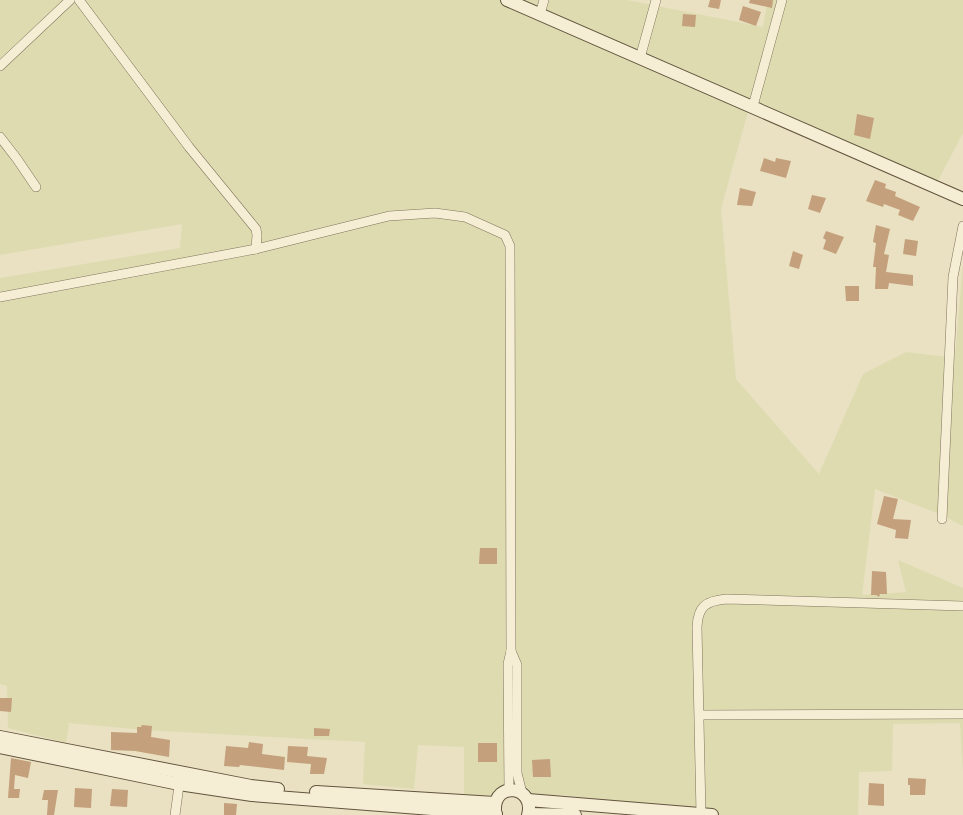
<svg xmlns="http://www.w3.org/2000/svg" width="963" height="815" font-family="'PT Serif',serif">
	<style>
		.farmland { fill: #dedbb1 }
		.building { fill: #c4a07c }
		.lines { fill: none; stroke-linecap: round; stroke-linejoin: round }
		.street-casing { stroke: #81735b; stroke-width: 10 }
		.secondary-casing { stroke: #63543e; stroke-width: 14 }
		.street { stroke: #f5eed5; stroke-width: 9 }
		.secondary { stroke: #f5eed5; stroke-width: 12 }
	</style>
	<rect width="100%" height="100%" fill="#e9e1c2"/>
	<polygon class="farmland" points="0,0 627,0 763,27 768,0 963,0 963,133 933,190 749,108 721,209 736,379 819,474 863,374 906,352 955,358 963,263 963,526 942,515 875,489 862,595 906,592 898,560 963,588 963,771 960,723 893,724 892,771 859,772 858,815 695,815 695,812 565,795 464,795 464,747 418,745 414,789 363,784 365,742 144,730 69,723 66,743 8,728 7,686 0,684 0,278 180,248 182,224 0,255"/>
	<g class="building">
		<polygon points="710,0 721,0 719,9 708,7"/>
		<polygon points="750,0 773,0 772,8 749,3"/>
		<polygon points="743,6 761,12 756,26 739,20"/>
		<polygon points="683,14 696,15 695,27 682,26"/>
		<polygon points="857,114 874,118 870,139 854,135"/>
		<polygon points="764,158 775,162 776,158 791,161 786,178 760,171"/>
		<polygon points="875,180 886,184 885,188 896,192 895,196 920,207 913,221 898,215 900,210 884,204 883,207 866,201"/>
		<polygon points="740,188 756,192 752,206 737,205"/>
		<polygon points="812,195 826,198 820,213 808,209"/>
		<polygon points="876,225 890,229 884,254 889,255 886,272 913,275 913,286 889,283 888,289 875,289 876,267 873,267 876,243 873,242"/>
		<polygon points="826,231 844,237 836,254 823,249 826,240 823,238"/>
		<polygon points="905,239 918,241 916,256 903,254"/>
		<polygon points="793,251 803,255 799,269 789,266"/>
		<polygon points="845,286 859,286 859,301 846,301"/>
		<polygon points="884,496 898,499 893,519 911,520 908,539 895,538 896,530 877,524"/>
		<polygon points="480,548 497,548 497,564 479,564"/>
		<polygon points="872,571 886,572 887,594 880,594 879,597 876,595 871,595"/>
		<polygon points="0,698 12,698 11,712 0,711"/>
		<polygon points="142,725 152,726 151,737 170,740 169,757 135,751 111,750 111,732 137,733 137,727 141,727"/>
		<polygon points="314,728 330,729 329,736 314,736"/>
		<polygon points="249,742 263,744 262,754 285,757 284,770 240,765 239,767 224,766 226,746 248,748"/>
		<rect x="478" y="743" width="19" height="19"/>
		<polygon points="288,746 308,747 307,756 327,758 324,774 310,774 311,764 287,762"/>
		<polygon points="11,758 31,762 28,778 15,775 14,789 20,789 19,798 8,798"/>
		<polygon points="550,759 551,777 533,777 532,760"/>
		<polygon points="908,778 926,779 925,795 910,795 910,785 908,785"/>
		<polygon points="869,783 884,784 884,806 868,805"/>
		<polygon points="75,788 92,789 91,808 74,807"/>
		<polygon points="112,789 128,790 127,807 110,806"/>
		<polygon points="44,790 58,790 54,815 47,815 48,800 42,800"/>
		<polygon points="224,803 237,804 236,815 224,815"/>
	</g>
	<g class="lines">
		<defs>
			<g id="street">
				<polyline points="79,0 189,147 256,229 257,235 256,249"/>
				<polyline points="540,14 544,0"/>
				<polyline points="640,58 656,0"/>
				<polyline points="0,66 70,0"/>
				<polyline points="753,106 782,0"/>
				<polyline points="0,137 17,159 36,187"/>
				<polyline points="0,297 256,249 389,216 435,213 465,217 505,235 510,246 511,651 508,664 509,790"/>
				<polyline points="942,519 953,277 963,226"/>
				<polyline points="511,651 517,665 517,773 522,793"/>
				<polyline points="700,715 963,714"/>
				<path d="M701,814L697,627C698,606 706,601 726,599L963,606"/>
				<polyline points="175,815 180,778"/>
			</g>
			<g id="secondary">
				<polyline points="507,0 963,199"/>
				<polyline points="0,737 251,786 278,789"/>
				<polyline points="0,747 179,784 252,795 496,814"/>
				<polyline points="316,792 495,803"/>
				<polyline points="528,800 712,815"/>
				<path d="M495,810C494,780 536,786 528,815"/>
				<polyline points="529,814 575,815"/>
			</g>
		</defs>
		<use href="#street" class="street-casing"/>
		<use href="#secondary" class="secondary-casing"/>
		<use href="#street" class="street"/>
		<use href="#secondary" class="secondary"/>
	</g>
</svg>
